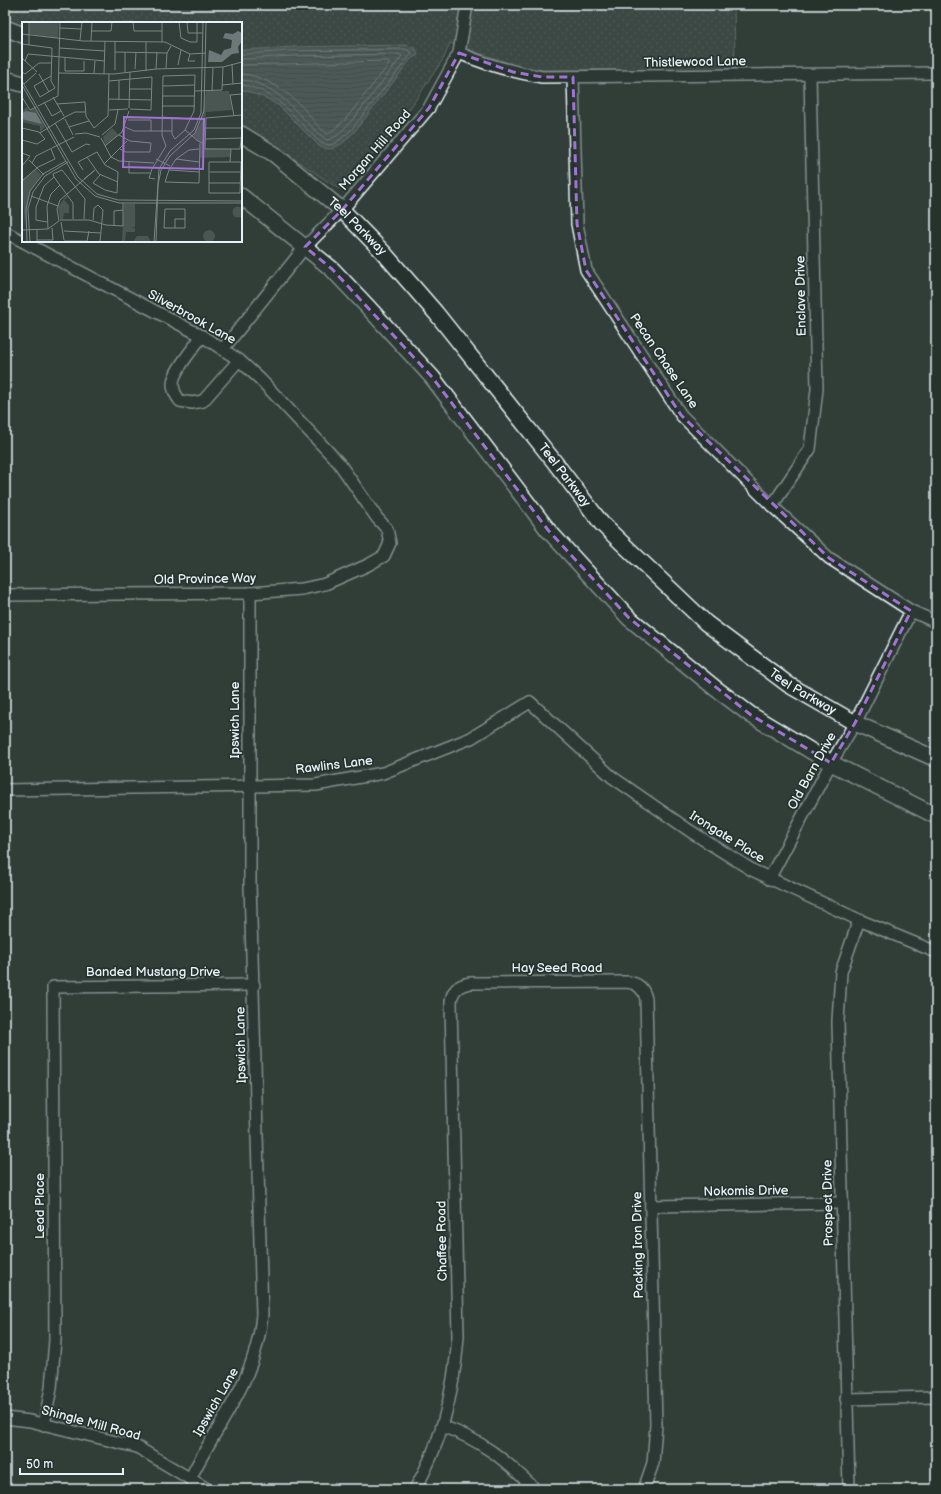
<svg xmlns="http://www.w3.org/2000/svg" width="941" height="1494" font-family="'Balsamiq Sans',sans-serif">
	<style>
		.park { fill: url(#park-dots); stroke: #98a4a4 }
		.water { fill: url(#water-rules); stroke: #9ea9ab }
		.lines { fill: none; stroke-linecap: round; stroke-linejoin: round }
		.shore { stroke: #b7c1c5; stroke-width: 1 }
		.minor-casing { stroke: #e8f1f8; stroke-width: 14 }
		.secondary-casing { stroke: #e8f1f8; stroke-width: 18 }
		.minor { stroke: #26332d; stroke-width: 11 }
		.secondary { stroke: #26332d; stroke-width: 15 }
		.marked { fill: none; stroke: #a171d3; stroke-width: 3; stroke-dasharray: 8 5; stroke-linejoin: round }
		.labels { text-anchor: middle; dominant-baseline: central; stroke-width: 3.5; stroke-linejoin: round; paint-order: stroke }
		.street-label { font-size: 13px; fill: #e8f1f8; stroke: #26332d }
		.inset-road { fill: none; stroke: #7b8685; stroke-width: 1 }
		.view { fill: #a171d3; fill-opacity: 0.15; stroke: #a171d3; stroke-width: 2 }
		.inset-edge { fill: none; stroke: #e8f1f8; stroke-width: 2 }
	</style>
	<defs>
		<pattern id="park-dots" width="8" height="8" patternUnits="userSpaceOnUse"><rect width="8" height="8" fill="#495651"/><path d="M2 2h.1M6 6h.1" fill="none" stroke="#636f6b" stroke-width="1.8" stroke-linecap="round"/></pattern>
		<pattern id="water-rules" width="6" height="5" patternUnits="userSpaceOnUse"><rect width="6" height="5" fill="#6d7978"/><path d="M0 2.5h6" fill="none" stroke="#5b6363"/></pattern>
	</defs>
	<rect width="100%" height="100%" fill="#323e39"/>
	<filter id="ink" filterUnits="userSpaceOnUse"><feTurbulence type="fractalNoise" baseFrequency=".025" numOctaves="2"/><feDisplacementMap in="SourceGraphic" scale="8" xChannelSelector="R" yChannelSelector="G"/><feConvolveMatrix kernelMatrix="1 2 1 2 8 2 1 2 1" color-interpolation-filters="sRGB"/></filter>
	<g filter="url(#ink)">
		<polygon class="park" points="5,5 734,5 735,70 538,70 514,65 450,43 444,58 394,132 339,189 269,142 241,127 241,23 23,23 23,27 5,22"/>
		<polygon class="water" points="407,45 416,49 418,55 411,59 355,131 343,143 331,149 320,147 279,106 268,99 241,89 241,50 295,47"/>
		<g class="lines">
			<g class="shore">
				<path d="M241,54L295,51L406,49L412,53L352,129L336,143L330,145L321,143C297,122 277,89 241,85"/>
				<path d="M241,59L295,56L400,54L402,56L355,117L337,136L327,140L319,134C296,113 276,82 241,80"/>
				<path d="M241,65L388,61L390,63L344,121L328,134C318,128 312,118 305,110C290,93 264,75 241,74"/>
			</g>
			<defs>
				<g id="minor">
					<path d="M459,53C486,65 513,72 542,77L936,73"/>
					<polyline points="573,77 577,224 586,270 681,415 772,506 829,558 911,611 936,622"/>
					<polyline points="5,232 202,336 239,360 260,379 339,463 377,518 387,529 390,543 384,556 368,565 325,584 302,589 250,593 5,595"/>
					<path d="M202,336C195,346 172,373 173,384C173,391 176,396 180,401L192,403L203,401L239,360"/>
					<polyline points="223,349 305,247 342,210 429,108 459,53 467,5"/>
					<polyline points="772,506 810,449 817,389 810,75"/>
					<polyline points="5,790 316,785 383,773 471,738 530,702 612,777 690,831 752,870 859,920 936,952"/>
					<polyline points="769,879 831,763 855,723 911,611"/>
					<polyline points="651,1206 842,1203"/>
					<polyline points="846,1399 936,1397"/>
					<polyline points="5,1418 30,1421 137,1447 207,1489"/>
					<polyline points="44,1425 51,1388 55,1340 53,987 254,985"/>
					<path d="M442,1426C483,1441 504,1459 535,1489"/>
					<path d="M190,1479C218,1421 256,1382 262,1315L250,883V593"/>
					<path d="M415,1489C442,1443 454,1390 458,1337L451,1002C452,991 458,985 470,983L627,982C638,983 644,989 646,999L656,1425L653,1463L644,1489"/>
					<polyline points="849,1489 838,1021 841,972 859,920"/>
				</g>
				<g id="secondary">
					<polyline points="5,28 23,35"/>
					<polyline points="5,79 23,84"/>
					<path id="s1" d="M241,134L274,154L342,210L383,252L436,313L553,460L602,524L706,623L789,685L855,723L936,759"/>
					<polyline points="241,196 332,269 367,306 432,377 548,530 629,618 715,688 751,715 831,763 936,816"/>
				</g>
			</defs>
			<use href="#minor" class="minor-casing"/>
			<use href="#secondary" class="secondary-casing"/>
			<use href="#minor" class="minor"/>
			<use href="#secondary" class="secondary"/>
		</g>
	</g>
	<path d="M0 0H941V1494H0ZM459,53L513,72L542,77H573L577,224L586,270L681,415L829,558L911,611L855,723L831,763L751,715L629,618L548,530L432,377L332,269L305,247L342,210L429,108Z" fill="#323e39" fill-opacity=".55" fill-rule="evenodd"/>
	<path class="marked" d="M459,53L513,72L542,77H573L577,224L586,270L681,415L829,558L911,611L855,723L831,763L751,715L629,618L548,530L432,377L332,269L305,247L342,210L429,108Z"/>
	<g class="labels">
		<g class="street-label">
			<text transform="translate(695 62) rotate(-1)">Thistlewood Lane</text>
			<text transform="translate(375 150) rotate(-49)">Morgan Hill Road</text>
			<text stroke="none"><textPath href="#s1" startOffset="149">Teel Parkway</textPath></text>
			<text transform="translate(801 296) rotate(-91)">Enclave Drive</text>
			<text transform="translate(192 317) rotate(29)">Silverbrook Lane</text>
			<text transform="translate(664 361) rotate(56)">Pecan Chase Lane</text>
			<text stroke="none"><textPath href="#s1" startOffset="473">Teel Parkway</textPath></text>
			<text transform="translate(205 579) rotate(-1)">Old Province Way</text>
			<text stroke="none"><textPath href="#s1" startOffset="797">Teel Parkway</textPath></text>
			<text transform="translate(235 720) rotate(-90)">Ipswich Lane</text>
			<text transform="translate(334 765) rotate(-7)">Rawlins Lane</text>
			<text transform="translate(812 771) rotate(-61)">Old Barn Drive</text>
			<text transform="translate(727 837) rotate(32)">Irongate Place</text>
			<text x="557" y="968">Hay Seed Road</text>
			<text x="153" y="972">Banded Mustang Drive</text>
			<text transform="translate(241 1045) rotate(-91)">Ipswich Lane</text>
			<text transform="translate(746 1191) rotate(-1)">Nokomis Drive</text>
			<text transform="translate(828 1203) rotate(-91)">Prospect Drive</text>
			<text transform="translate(40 1206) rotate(-90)">Lead Place</text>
			<text transform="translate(442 1241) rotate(-91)">Chaffee Road</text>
			<text transform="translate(638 1245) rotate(-91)">Packing Iron Drive</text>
			<text transform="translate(216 1402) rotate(-60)">Ipswich Lane</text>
			<text transform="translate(91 1423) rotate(15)">Shingle Mill Road</text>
		</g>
	</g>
	<g transform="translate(22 22)">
		<rect width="220" height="220" fill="#323e39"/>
		<path d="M210.5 190a5.5 5.5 0 1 1 11 0a5.5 5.5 0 1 1-11 0ZM181 214a6 6 0 1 1 12 0a6 6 0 1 1-12 0ZM115,214H126L129,220H111Z" fill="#495651"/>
		<path d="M8,0H37L36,16L7,12ZM184,69H207L210,88L184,90L182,126L208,127V135L177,136L179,121L171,114L179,101ZM5,85L7,89L13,86L23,105L18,110V104L0,100L1,88ZM90,106L97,113L83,123L81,115ZM14,147L19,153L7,171L3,205L0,159ZM44,174L46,175L42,178L47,183V191H42L41,197H38L36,185ZM102,182H113V205L109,206H113V210H104L103,220H100Z" fill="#495651"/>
		<path d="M216,9L220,11V19L216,25L217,31L210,32L200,40H186L187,28L199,33L202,28L209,26L210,18L201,16L203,11L211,12ZM4,89L14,91L20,102L0,97V91Z" fill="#6d7978"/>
		<path class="inset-road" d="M111,0L112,9H140M157,0L159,16L168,20H175V0M165,0L166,11H181M38,6L59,7M69,9H89L90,0M0,12L61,19L143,20L168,32L184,31M58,18L60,0M69,19L70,0M124,20V49M140,20V0M0,22L30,26L29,59L33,66L18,75L12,64L29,54M7,23V0M37,26L83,29M93,30L145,31M168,32L166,39H173M0,36L15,50M43,36V49H62V39M3,39L6,32L83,39M210,42L211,62M156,43L159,28M144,46L145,31L149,24M113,47L114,30M134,47L135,30M93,48V19M0,50L3,52L17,41H30M103,50V30M36,51L92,52L134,47L201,45L220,40M72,51L73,39M17,52L27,70M82,52L83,19M0,59L56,155L75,172L96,178L220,179M87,59L130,55L129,88L108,87M2,62L14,51M0,63L54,157L73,174L97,181H220M200,63L220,61M141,64L173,63M107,67H129M173,69L200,68L201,45M190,69L191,46M141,74H173M0,75L8,88L14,85M31,75L42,94M86,77L129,78M97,78V58M22,80L30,94L39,89M35,82L63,80L64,94L72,106L86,94L87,52M16,84L36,74L38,0M140,84H173M107,86L108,50M87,88L106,87M220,93L184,96L183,127H218L220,109M212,94L208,73L220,72M43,95L53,90H63M140,95L169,97M43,97L51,113M106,98H129V109M33,101L50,130L64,122L68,123M47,105L67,99M103,105L112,109H150M0,106L17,110L23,117L15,122L0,118M183,106H220M163,108L176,119L183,122M18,111L43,95L41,97M53,112L64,111L78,115M80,113L93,102L96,88M97,113L108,119L129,121L128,130H104L98,127M79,116L89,135L97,139L132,141M183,117L219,116M83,124L100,110L107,89M177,127L167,128L154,137L147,148L143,160L177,161L178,121M0,131L8,134L0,144M65,135L77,152L96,160M134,137L148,144M154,137L177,140M7,138L22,153M107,140V151H128M187,140H219L218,171H187ZM208,140L209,127M10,141L14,134L52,115M82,142L105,119M61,148L56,140L75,130L83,143L96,150L95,171L83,168L71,161L78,153M147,148L177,150M188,150H219M32,155L31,152L40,148L63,177L62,197M32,155L51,181V197M62,157L73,148M133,157L127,156L130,147L144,124L140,113L141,54L173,53L172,89L163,108L153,117L150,112V95M0,159L16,145L33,137L29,127M187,161H218M9,174L36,184M143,187H163V206H142ZM38,198H67L84,203L101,204V181M71,198L72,186L76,183L81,188L78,220M37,199L35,187L38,178L73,148M25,200L14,198V185L22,164L32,155M39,200L42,218M92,204V189L101,188M153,206V197H163M26,207L25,184L29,172L38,163M0,208L26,207L37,199M42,209L79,211M15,218H31L30,206M42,219H65L67,209M5,220L4,187L8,169L21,152L44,139M8,220L6,187L11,170L23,154L46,140M15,220V207M132,220L137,147L148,129L172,108L179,91L181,0M134,220L136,163L139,148L148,134L173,111L182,89L184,0"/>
		<path class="view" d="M102,95L182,97L181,147L101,145Z"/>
		<rect width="220" height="220" class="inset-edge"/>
	</g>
	<rect width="941" height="1494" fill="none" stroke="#26332d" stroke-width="20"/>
	<rect x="10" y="10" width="921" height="1474" fill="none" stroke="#e8f1f8" stroke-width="1.5" filter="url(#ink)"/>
	<path d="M20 1468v6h103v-6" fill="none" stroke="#e8f1f8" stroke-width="2"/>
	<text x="26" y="1468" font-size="12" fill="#e8f1f8" stroke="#26332d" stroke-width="3" paint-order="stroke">50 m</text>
</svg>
